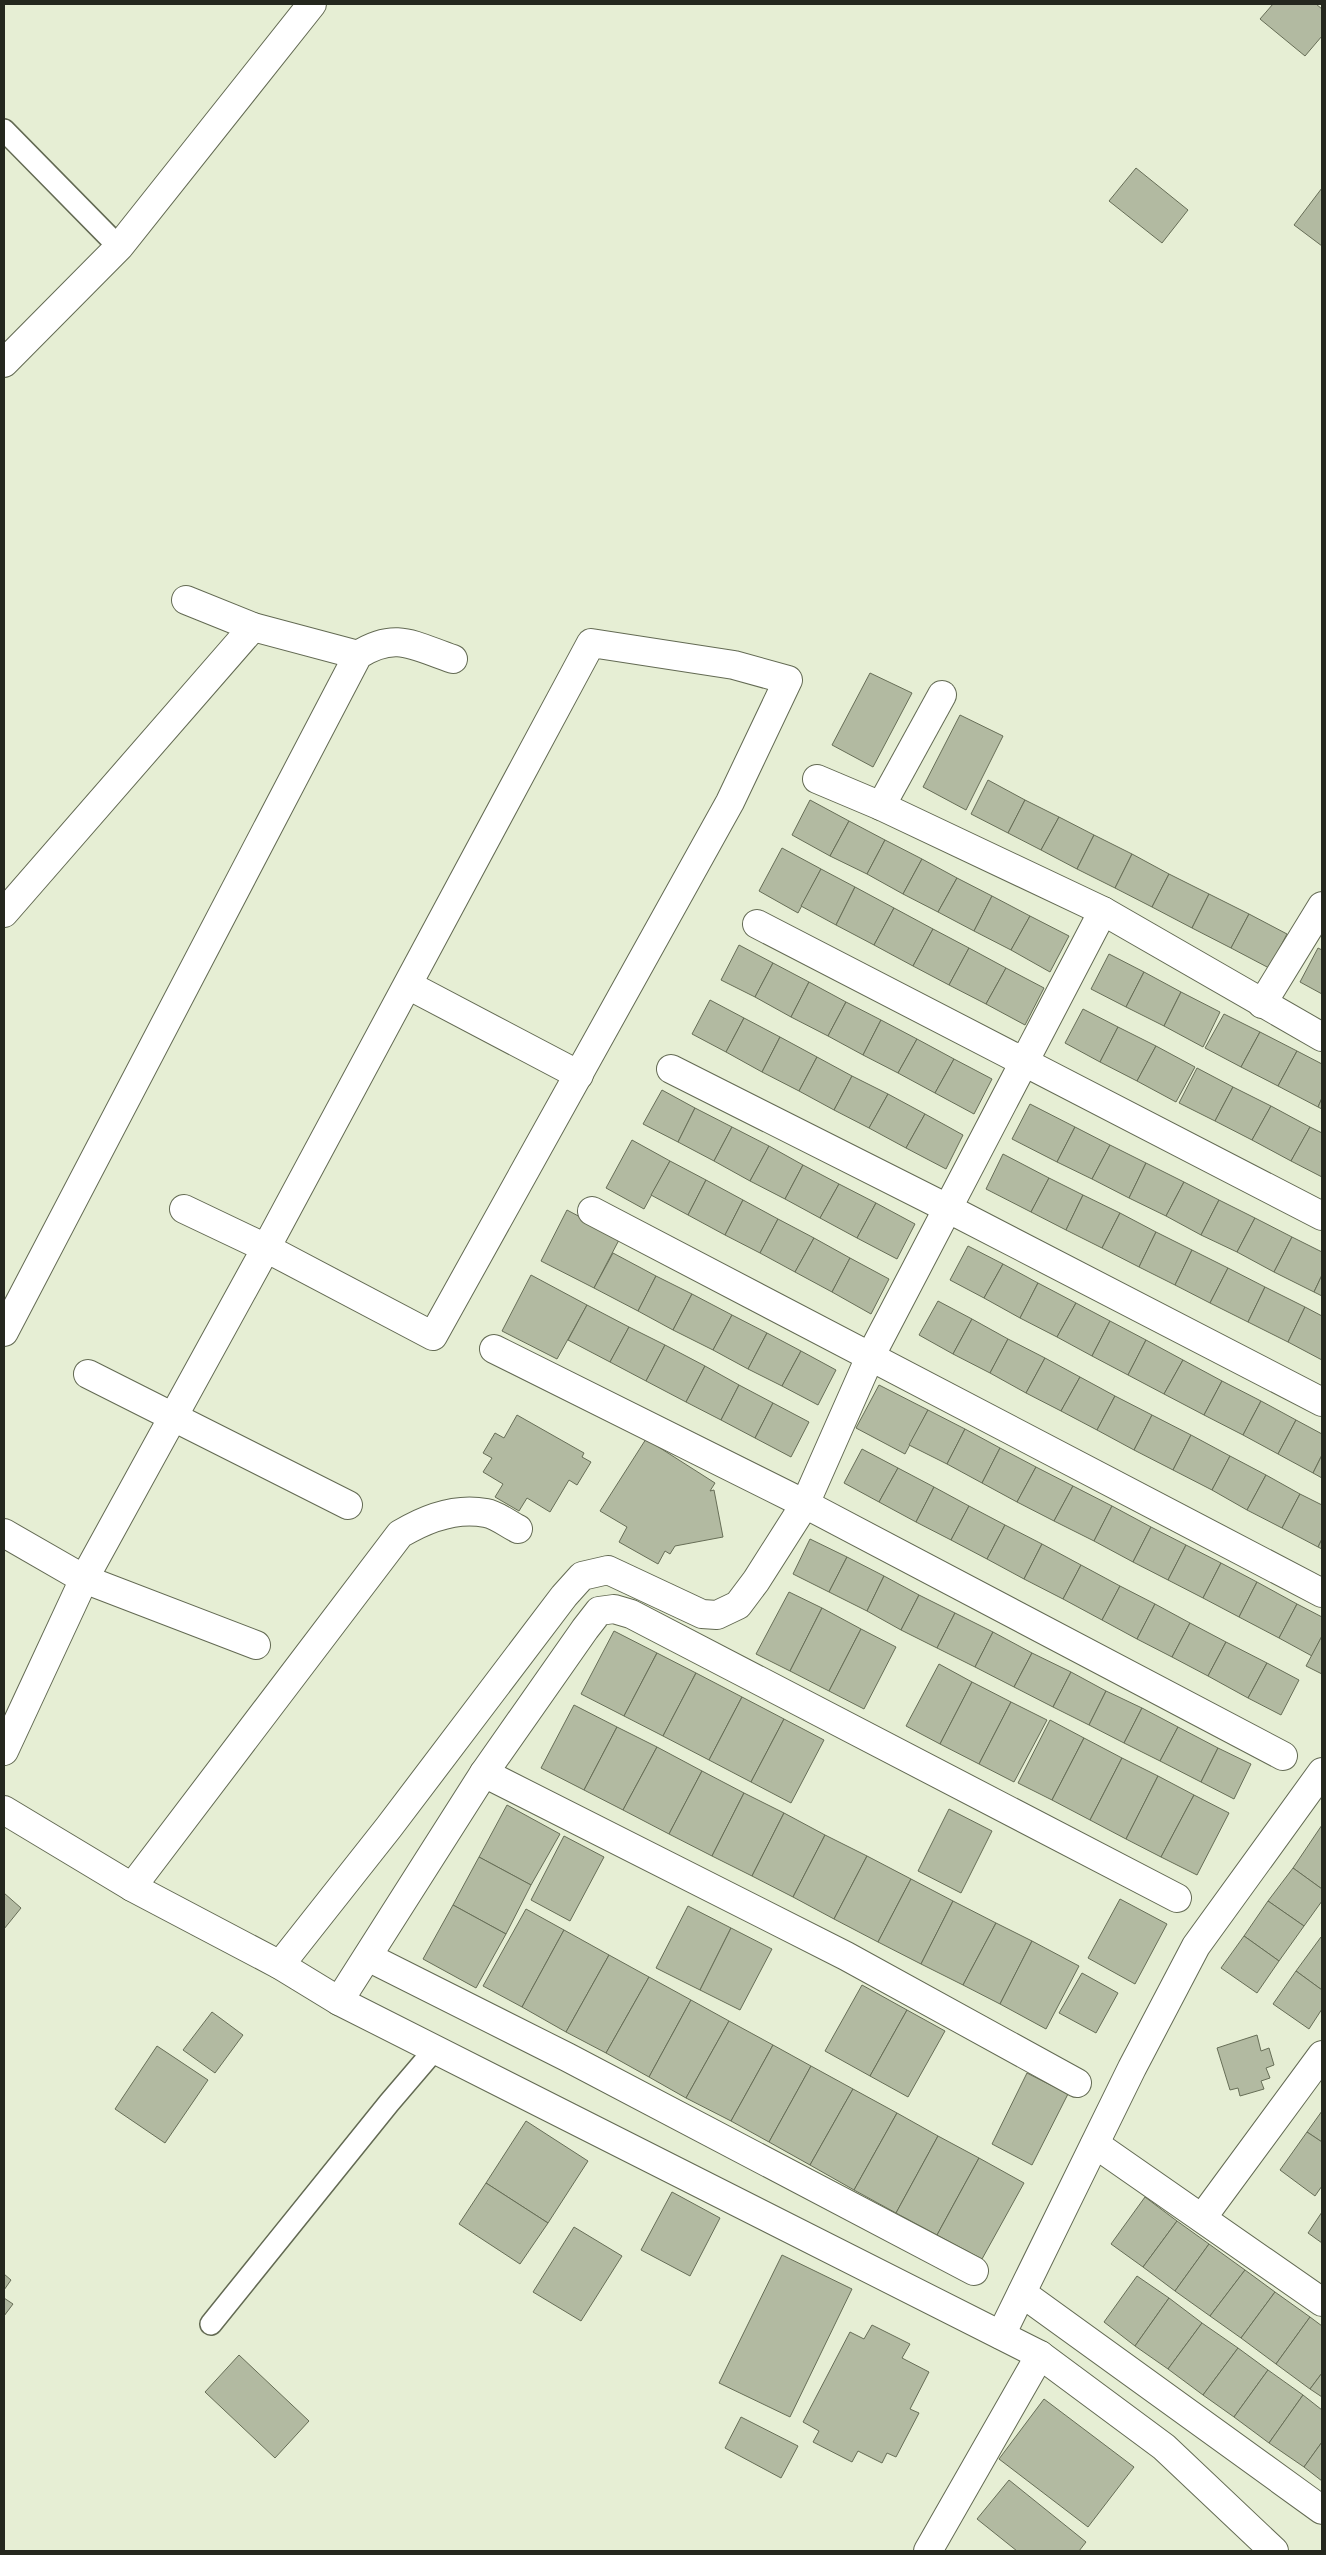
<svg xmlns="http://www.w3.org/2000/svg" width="1326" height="2555" font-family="'Exo 2',sans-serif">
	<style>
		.building { fill: #b2baa1; stroke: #676e57 }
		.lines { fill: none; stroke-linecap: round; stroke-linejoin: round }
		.service-casing { stroke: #636a53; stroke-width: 24 }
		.minor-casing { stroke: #636a53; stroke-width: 30 }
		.service { stroke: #fff; stroke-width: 21 }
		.minor { stroke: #fff; stroke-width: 28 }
	</style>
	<rect width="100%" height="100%" fill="#e6eed4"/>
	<g class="building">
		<polygon points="1273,4 1316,4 1322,9 1322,36 1305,56 1260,19"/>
		<polygon points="1136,168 1188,210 1162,243 1109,201"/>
		<polygon points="1322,188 1322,246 1294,225"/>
		<polygon points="870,673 912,693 873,767 832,745"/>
		<polygon points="960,715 1003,736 966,810 923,787"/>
		<polygon points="988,780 1025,800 1008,833 971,814"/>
		<polygon points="810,800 849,821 830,856 792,835"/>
		<polygon points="1025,800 1059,817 1041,850 1008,833"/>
		<polygon points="1059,817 1094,835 1077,869 1041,850"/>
		<polygon points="849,821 885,840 867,874 830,856"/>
		<polygon points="1094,835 1132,854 1115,888 1077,869"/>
		<polygon points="885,840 922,859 903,894 867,874"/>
		<polygon points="782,848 821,869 798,913 759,891"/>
		<polygon points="1132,854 1169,874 1152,907 1115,888"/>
		<polygon points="922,859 957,878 938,912 903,894"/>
		<polygon points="821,869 855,887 836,925 801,906"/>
		<polygon points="1169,874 1209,894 1192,928 1152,907"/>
		<polygon points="957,878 992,896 974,931 938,912"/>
		<polygon points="855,887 894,908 874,945 836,925"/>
		<polygon points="1209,894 1249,914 1231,948 1192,928"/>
		<polygon points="992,896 1030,916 1011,950 974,931"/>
		<polygon points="894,908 933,929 913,966 874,945"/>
		<polygon points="1249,914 1287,934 1269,968 1231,948"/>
		<polygon points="1030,916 1069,936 1050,972 1011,950"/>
		<polygon points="933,929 969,948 949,985 913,966"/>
		<polygon points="739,945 773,963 755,997 721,980"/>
		<polygon points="969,948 1006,968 986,1004 949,985"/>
		<polygon points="1318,948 1322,950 1322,994 1300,982"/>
		<polygon points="1109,954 1144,972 1126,1007 1091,989"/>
		<polygon points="773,963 809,982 791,1017 755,997"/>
		<polygon points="1006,968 1044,988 1025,1025 986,1004"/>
		<polygon points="1144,972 1181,992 1164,1026 1126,1007"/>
		<polygon points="809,982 846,1002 828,1036 791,1017"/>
		<polygon points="1181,992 1220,1012 1203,1047 1164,1026"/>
		<polygon points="710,1000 744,1018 726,1052 692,1034"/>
		<polygon points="846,1002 881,1020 863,1055 828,1036"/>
		<polygon points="1083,1009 1118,1027 1100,1062 1065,1043"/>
		<polygon points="1224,1014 1260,1032 1241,1067 1205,1048"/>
		<polygon points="744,1018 780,1037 762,1072 726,1052"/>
		<polygon points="881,1020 917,1039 898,1073 863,1055"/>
		<polygon points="1118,1027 1156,1046 1137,1081 1100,1062"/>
		<polygon points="1260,1032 1297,1051 1278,1086 1241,1067"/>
		<polygon points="780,1037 817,1057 799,1091 762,1072"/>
		<polygon points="917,1039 954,1059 935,1093 898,1073"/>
		<polygon points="1156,1046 1195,1067 1176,1102 1137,1081"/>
		<polygon points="1297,1051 1322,1064 1322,1098 1318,1107 1278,1086"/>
		<polygon points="817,1057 852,1076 834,1110 799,1091"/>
		<polygon points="954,1059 992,1079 974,1114 935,1093"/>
		<polygon points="1197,1068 1233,1087 1215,1121 1179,1103"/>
		<polygon points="852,1076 888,1094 869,1128 834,1110"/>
		<polygon points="1233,1087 1271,1106 1252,1140 1215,1121"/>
		<polygon points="662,1090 695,1108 678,1142 643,1124"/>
		<polygon points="888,1094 925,1114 906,1148 869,1128"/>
		<polygon points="1322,1098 1322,1109 1318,1107"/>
		<polygon points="1030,1104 1075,1127 1057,1162 1012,1139"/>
		<polygon points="1271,1106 1310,1127 1291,1161 1252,1140"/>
		<polygon points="695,1108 732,1127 714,1161 678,1142"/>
		<polygon points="925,1114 963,1135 946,1169 906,1148"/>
		<polygon points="732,1127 769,1146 750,1181 714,1161"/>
		<polygon points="1075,1127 1110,1145 1092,1179 1057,1162"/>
		<polygon points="1310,1127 1322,1133 1322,1177 1291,1161"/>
		<polygon points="632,1140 670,1161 644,1209 606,1188"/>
		<polygon points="1110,1145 1146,1163 1129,1198 1092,1179"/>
		<polygon points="769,1146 803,1165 785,1199 750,1181"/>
		<polygon points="1003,1154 1049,1178 1031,1212 986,1189"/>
		<polygon points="670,1161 706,1180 688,1215 651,1195"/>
		<polygon points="1146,1163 1184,1182 1166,1216 1129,1198"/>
		<polygon points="803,1165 839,1184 820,1218 785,1199"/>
		<polygon points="1049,1178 1083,1195 1066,1230 1031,1212"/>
		<polygon points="706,1180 743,1200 725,1235 688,1215"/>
		<polygon points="1184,1182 1219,1200 1201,1235 1166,1216"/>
		<polygon points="839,1184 876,1203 857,1238 820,1218"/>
		<polygon points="1083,1195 1120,1213 1102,1248 1066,1230"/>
		<polygon points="743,1200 778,1219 760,1253 725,1235"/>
		<polygon points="1219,1200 1255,1218 1237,1252 1201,1235"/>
		<polygon points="876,1203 915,1224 897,1259 857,1238"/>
		<polygon points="567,1210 620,1238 594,1288 541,1261"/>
		<polygon points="1120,1213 1156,1232 1139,1267 1102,1248"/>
		<polygon points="1255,1218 1292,1237 1274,1272 1237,1252"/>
		<polygon points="778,1219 814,1238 795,1272 760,1253"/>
		<polygon points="1156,1232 1192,1250 1175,1285 1139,1267"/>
		<polygon points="1292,1237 1322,1252 1322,1275 1314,1292 1274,1272"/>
		<polygon points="814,1238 850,1258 832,1292 795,1272"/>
		<polygon points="968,1246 1003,1264 984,1298 950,1280"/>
		<polygon points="1192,1250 1228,1268 1210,1303 1175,1285"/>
		<polygon points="613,1253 656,1276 638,1311 594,1288"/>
		<polygon points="850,1258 889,1279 871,1314 832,1292"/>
		<polygon points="1003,1264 1038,1283 1020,1318 984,1298"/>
		<polygon points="1228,1268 1265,1287 1248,1322 1210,1303"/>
		<polygon points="531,1275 587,1305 557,1359 502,1331"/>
		<polygon points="1322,1275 1322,1296 1314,1292"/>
		<polygon points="656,1276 692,1294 673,1330 638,1311"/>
		<polygon points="1038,1283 1076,1303 1057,1337 1020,1318"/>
		<polygon points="1265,1287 1305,1307 1288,1342 1248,1322"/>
		<polygon points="692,1294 732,1315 713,1350 673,1330"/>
		<polygon points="938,1301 972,1319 953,1354 919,1335"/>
		<polygon points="1076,1303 1110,1321 1092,1356 1057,1337"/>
		<polygon points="587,1305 629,1327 610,1362 568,1340"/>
		<polygon points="1305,1307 1322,1316 1322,1360 1288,1342"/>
		<polygon points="732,1315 767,1333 748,1369 713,1350"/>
		<polygon points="972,1319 1008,1339 990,1373 953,1354"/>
		<polygon points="1110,1321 1146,1340 1128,1375 1092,1356"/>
		<polygon points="629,1327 665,1345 646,1381 610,1362"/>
		<polygon points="767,1333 801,1351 782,1386 748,1369"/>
		<polygon points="1008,1339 1045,1358 1026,1393 990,1373"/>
		<polygon points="1146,1340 1183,1360 1164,1394 1128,1375"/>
		<polygon points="665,1345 705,1366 686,1402 646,1381"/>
		<polygon points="801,1351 836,1370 818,1405 782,1386"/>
		<polygon points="1045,1358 1080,1377 1061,1411 1026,1393"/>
		<polygon points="1183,1360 1222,1381 1204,1415 1164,1394"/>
		<polygon points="705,1366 739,1385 721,1420 686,1402"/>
		<polygon points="1080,1377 1115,1396 1097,1430 1061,1411"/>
		<polygon points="1222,1381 1261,1401 1243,1435 1204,1415"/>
		<polygon points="739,1385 773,1403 755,1438 721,1420"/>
		<polygon points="879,1385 928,1410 905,1454 856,1428"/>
		<polygon points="1115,1396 1152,1415 1134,1450 1097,1430"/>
		<polygon points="1261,1401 1296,1420 1278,1454 1243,1435"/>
		<polygon points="773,1403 809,1422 791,1457 755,1438"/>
		<polygon points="928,1410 965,1429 947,1464 909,1445"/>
		<polygon points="517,1415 584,1453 582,1457 591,1462 577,1485 569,1480 550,1512 527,1498 519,1511 495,1497 503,1484 483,1472 492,1458 483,1453 495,1433 504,1438"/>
		<polygon points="1152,1415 1191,1435 1173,1470 1134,1450"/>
		<polygon points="1296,1420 1322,1434 1322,1455 1313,1473 1278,1454"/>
		<polygon points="965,1429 1000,1448 982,1483 947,1464"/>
		<polygon points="1191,1435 1230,1456 1212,1490 1173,1470"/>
		<polygon points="646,1439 715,1483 710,1491 714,1490 723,1537 675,1546 670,1554 665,1551 658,1564 619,1542 627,1527 600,1511"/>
		<polygon points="1000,1448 1036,1467 1017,1502 982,1483"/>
		<polygon points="862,1449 898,1468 879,1502 844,1483"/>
		<polygon points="1322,1455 1322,1478 1313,1473"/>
		<polygon points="1230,1456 1266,1475 1247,1510 1212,1490"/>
		<polygon points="1036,1467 1073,1486 1054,1521 1017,1502"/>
		<polygon points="898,1468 934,1487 916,1522 879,1502"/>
		<polygon points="1266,1475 1300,1494 1282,1528 1247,1510"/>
		<polygon points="1073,1486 1112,1506 1094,1541 1054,1521"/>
		<polygon points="934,1487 969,1506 951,1540 916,1522"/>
		<polygon points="1300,1494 1322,1505 1322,1539 1318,1547 1282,1528"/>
		<polygon points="969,1506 1005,1525 987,1559 951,1540"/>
		<polygon points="1112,1506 1151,1527 1133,1562 1094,1541"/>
		<polygon points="1005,1525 1042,1544 1024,1579 987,1559"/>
		<polygon points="1151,1527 1186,1545 1168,1580 1133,1562"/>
		<polygon points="810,1539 847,1557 829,1592 793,1574"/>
		<polygon points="1322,1539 1322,1549 1318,1547"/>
		<polygon points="1042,1544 1081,1565 1063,1599 1024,1579"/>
		<polygon points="1186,1545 1221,1563 1203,1598 1168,1580"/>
		<polygon points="847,1557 884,1576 867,1611 829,1592"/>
		<polygon points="1221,1563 1257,1582 1239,1617 1203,1598"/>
		<polygon points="1081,1565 1120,1586 1102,1620 1063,1599"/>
		<polygon points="884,1576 919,1595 901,1630 867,1611"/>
		<polygon points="1257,1582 1297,1604 1279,1638 1239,1617"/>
		<polygon points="1120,1586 1155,1604 1137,1639 1102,1620"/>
		<polygon points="789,1592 822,1608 790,1671 756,1654"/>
		<polygon points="919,1595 955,1613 937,1648 901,1630"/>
		<polygon points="1155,1604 1190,1623 1172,1657 1137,1639"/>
		<polygon points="1297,1604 1322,1617 1322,1636 1312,1656 1279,1638"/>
		<polygon points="822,1608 861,1629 829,1691 790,1671"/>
		<polygon points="955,1613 993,1632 975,1667 937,1648"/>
		<polygon points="1190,1623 1226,1642 1208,1676 1172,1657"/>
		<polygon points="861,1629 896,1647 864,1709 829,1691"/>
		<polygon points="614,1631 657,1653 624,1716 581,1694"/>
		<polygon points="993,1632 1032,1653 1014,1687 975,1667"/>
		<polygon points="1322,1636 1322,1674 1306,1666"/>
		<polygon points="1226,1642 1267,1663 1248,1698 1208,1676"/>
		<polygon points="657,1653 696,1673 663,1736 624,1716"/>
		<polygon points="1032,1653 1071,1672 1053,1707 1014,1687"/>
		<polygon points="1267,1663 1299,1680 1281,1715 1248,1698"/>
		<polygon points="939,1664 972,1682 940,1744 906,1726"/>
		<polygon points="1071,1672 1106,1691 1089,1725 1053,1707"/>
		<polygon points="696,1673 742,1697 709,1760 663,1736"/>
		<polygon points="972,1682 1011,1702 979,1764 940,1744"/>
		<polygon points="1106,1691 1142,1708 1124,1743 1089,1725"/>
		<polygon points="742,1697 784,1719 751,1782 709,1760"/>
		<polygon points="1011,1702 1047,1720 1014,1782 979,1764"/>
		<polygon points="574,1705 617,1727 584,1790 541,1768"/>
		<polygon points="1142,1708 1178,1727 1160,1761 1124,1743"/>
		<polygon points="784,1719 824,1740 791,1803 751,1782"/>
		<polygon points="1050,1720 1084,1738 1052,1800 1018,1783"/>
		<polygon points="617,1727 657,1747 623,1810 584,1790"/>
		<polygon points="1178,1727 1218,1748 1201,1782 1160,1761"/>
		<polygon points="1084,1738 1122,1758 1090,1820 1052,1800"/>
		<polygon points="657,1747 702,1771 669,1834 623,1810"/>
		<polygon points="1218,1748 1251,1764 1234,1799 1201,1782"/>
		<polygon points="1122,1758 1158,1776 1126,1839 1090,1820"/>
		<polygon points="702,1771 744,1793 712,1856 669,1834"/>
		<polygon points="1158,1776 1194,1795 1161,1857 1126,1839"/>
		<polygon points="744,1793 784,1813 752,1876 712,1856"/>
		<polygon points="1194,1795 1229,1813 1197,1875 1161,1857"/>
		<polygon points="507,1805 560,1834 531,1885 479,1857"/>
		<polygon points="949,1809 992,1831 961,1893 918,1871"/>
		<polygon points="784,1813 825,1835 793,1897 752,1876"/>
		<polygon points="1322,1825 1322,1889 1293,1868"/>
		<polygon points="825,1835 867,1856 834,1919 793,1897"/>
		<polygon points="564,1836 604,1857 570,1921 531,1900"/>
		<polygon points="867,1856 911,1879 878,1942 834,1919"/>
		<polygon points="479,1857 531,1885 506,1934 453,1905"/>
		<polygon points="1293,1868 1322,1889 1322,1901 1304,1926 1268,1901"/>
		<polygon points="911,1879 953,1901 921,1964 878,1942"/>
		<polygon points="4,1893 21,1908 4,1929"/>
		<polygon points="1120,1899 1167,1924 1135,1984 1088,1958"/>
		<polygon points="953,1901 996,1923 963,1985 921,1964"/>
		<polygon points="1268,1901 1304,1926 1279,1961 1244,1936"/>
		<polygon points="453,1905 506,1934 476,1988 423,1959"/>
		<polygon points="688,1906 731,1928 700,1990 656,1968"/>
		<polygon points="526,1909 564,1930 522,2007 483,1986"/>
		<polygon points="996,1923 1032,1941 1000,2004 963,1985"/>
		<polygon points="731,1928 772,1949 740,2010 700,1990"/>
		<polygon points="564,1930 609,1955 566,2032 522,2007"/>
		<polygon points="1244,1936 1279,1961 1257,1993 1221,1968"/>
		<polygon points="1321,1937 1322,1938 1322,1990 1296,1971"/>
		<polygon points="1032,1941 1079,1966 1046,2029 1000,2004"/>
		<polygon points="609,1955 649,1977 606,2053 566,2032"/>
		<polygon points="1296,1971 1322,1990 1322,2009 1309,2029 1273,2004"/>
		<polygon points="1082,1973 1118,1993 1096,2033 1059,2013"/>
		<polygon points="649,1977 691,2000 649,2077 606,2053"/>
		<polygon points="862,1985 907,2010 870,2076 825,2051"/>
		<polygon points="691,2000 729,2021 686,2098 649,2077"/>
		<polygon points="907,2010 945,2031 908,2097 870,2076"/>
		<polygon points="212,2012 243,2035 215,2073 183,2050"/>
		<polygon points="729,2021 773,2045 731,2121 686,2098"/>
		<polygon points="1257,2035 1261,2051 1269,2048 1274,2065 1266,2068 1270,2078 1261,2081 1264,2089 1240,2096 1238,2088 1230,2090 1217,2048"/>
		<polygon points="773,2045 811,2066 769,2142 731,2121"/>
		<polygon points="157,2046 208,2080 165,2143 115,2109"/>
		<polygon points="811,2066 853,2089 810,2165 769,2142"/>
		<polygon points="1027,2073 1068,2094 1032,2165 992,2144"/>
		<polygon points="853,2089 897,2113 854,2190 810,2165"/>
		<polygon points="1322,2111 1322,2142 1307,2132"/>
		<polygon points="897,2113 938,2136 896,2213 854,2190"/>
		<polygon points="526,2121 588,2161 548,2223 486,2183"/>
		<polygon points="1307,2132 1322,2142 1322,2186 1315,2196 1280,2170"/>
		<polygon points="938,2136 979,2158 937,2235 896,2213"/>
		<polygon points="979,2158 1024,2183 982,2259 937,2235"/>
		<polygon points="486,2183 548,2223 520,2264 459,2224"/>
		<polygon points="672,2192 720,2218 690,2276 641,2250"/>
		<polygon points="1145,2197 1177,2221 1143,2267 1111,2244"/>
		<polygon points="1322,2212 1322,2243 1308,2233"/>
		<polygon points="1177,2221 1209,2244 1175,2291 1143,2267"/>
		<polygon points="574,2227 622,2256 581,2321 533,2292"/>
		<polygon points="1209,2244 1245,2270 1210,2316 1175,2291"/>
		<polygon points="782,2255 852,2289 790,2417 719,2383"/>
		<polygon points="1245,2270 1275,2292 1241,2338 1210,2316"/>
		<polygon points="4,2274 11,2280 4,2290"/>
		<polygon points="1137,2276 1169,2298 1135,2346 1104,2322"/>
		<polygon points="1275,2292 1310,2317 1276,2364 1241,2338"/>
		<polygon points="4,2298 13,2304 4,2316"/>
		<polygon points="1169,2298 1202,2323 1168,2369 1135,2346"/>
		<polygon points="1310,2317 1322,2326 1322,2373 1310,2389 1276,2364"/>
		<polygon points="1202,2323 1238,2348 1203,2395 1168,2369"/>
		<polygon points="872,2325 910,2344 902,2358 929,2372 910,2409 919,2413 896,2457 887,2453 882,2463 858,2451 852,2462 813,2442 819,2431 803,2422 850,2332 864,2339"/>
		<polygon points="1238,2348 1268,2370 1234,2417 1203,2395"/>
		<polygon points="239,2355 309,2421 275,2458 205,2392"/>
		<polygon points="1268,2370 1303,2395 1269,2443 1234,2417"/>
		<polygon points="1322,2373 1322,2397 1310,2389"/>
		<polygon points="1303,2395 1322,2410 1322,2442 1304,2467 1269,2443"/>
		<polygon points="1044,2399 1134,2467 1088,2527 999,2459"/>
		<polygon points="741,2417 798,2446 781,2478 725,2448"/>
		<polygon points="1322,2442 1322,2481 1304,2467"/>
		<polygon points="1009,2480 1086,2542 1079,2551 1017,2551 977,2519"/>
	</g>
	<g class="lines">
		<defs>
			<g id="service">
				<polyline points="4,130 119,247"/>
				<polyline points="211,2324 389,2103 436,2048"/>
			</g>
			<g id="minor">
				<polyline points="4,363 119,247 312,4"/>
				<polyline points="186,600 253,627 358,655"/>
				<polyline points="817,779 881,806 1103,911 1322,1037"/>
				<polyline points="881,806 942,695"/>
				<polyline points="4,913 253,627"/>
				<polyline points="757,924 1322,1216"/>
				<polyline points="408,985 579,1075"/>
				<polyline points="1262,1004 1322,906"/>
				<polyline points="671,1069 947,1208 1322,1402"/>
				<polyline points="592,1211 1322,1593"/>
				<path d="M4,1332L358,655C396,631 414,646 453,659"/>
				<polyline points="494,1349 805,1504 1283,1756"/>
				<polyline points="88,1374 348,1505"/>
				<polyline points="4,1533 84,1579 256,1645"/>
				<polyline points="4,1751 84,1579 266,1248 591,643 734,665 788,680 730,802 433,1336 266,1248 184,1209"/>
				<polyline points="484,1773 846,1956 1077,2083"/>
				<polyline points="4,1810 132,1887 280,1965 339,2001 1040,2355 1164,2447 1274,2551"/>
				<path d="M132,1887L400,1534C425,1519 456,1507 486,1513C497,1515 508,1524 518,1529"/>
				<polyline points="368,1957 567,2057 974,2271"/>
				<polyline points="280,1965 389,1827 564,1596 582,1576 608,1570 702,1614 717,1615 738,1605 756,1581 805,1504 870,1357 1103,911"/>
				<polyline points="339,2001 484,1773 585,1629 599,1611 614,1609 631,1614 1177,1898"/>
				<polyline points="1095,2144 1322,2302"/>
				<polyline points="1202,2218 1322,2055"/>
				<polyline points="1022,2293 1322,2510"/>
				<polyline points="1001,2335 1132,2068 1196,1946 1322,1772"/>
				<polyline points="928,2551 1040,2355"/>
			</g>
		</defs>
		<use href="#service" class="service-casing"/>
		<use href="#minor" class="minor-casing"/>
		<use href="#service" class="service"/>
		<use href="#minor" class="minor"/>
	</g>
	<rect width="1326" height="2555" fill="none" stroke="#24271e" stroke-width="10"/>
</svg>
